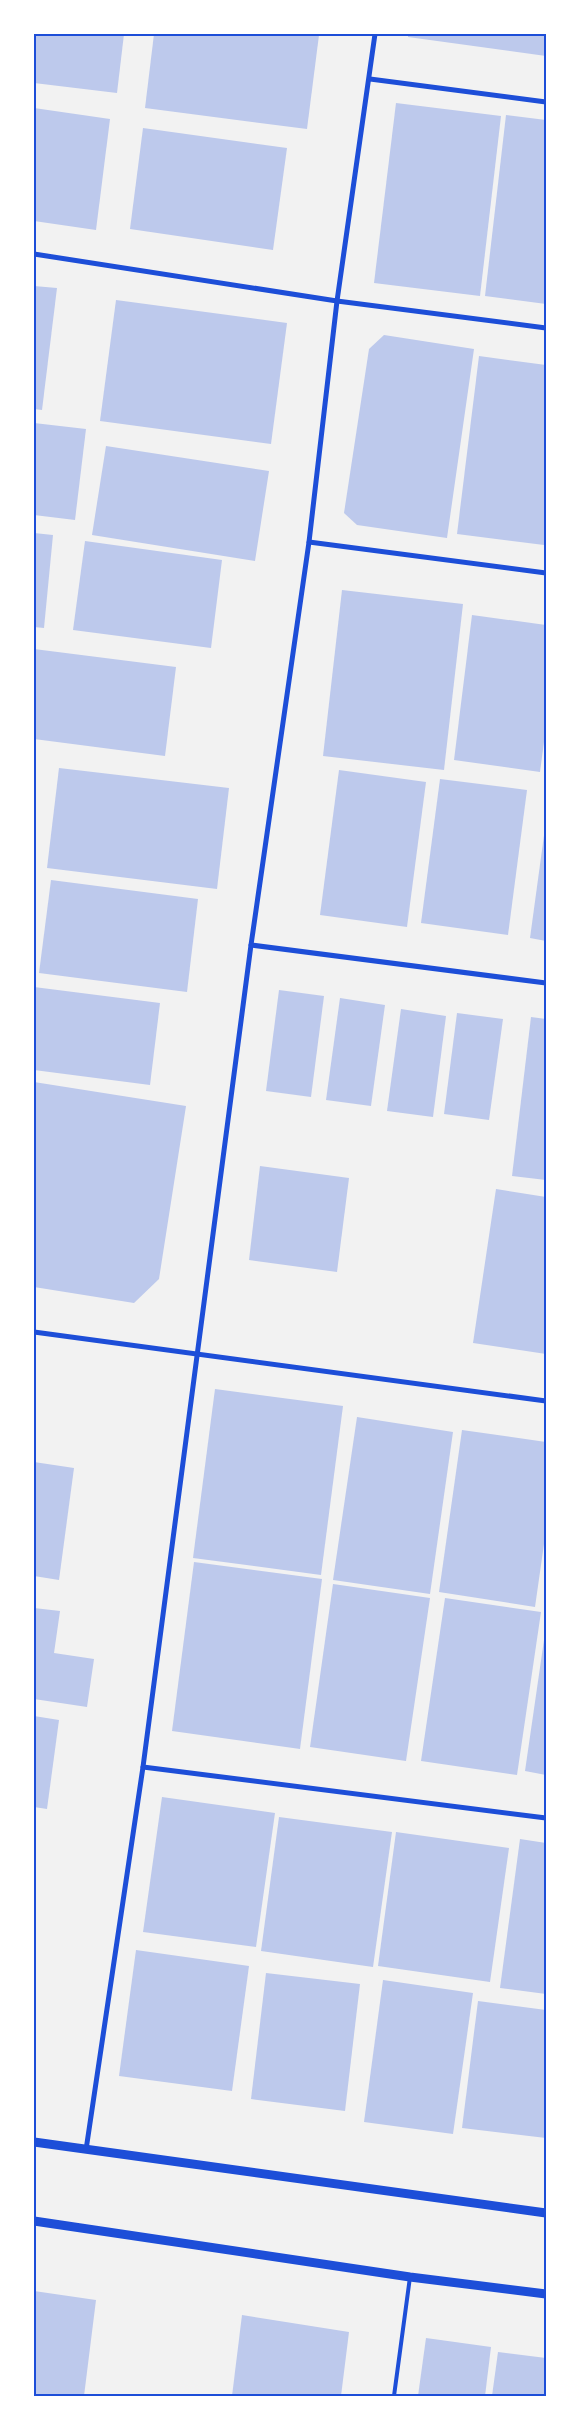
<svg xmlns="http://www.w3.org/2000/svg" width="580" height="2430" font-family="Mulish,sans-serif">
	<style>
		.building { fill: #bdc9ec }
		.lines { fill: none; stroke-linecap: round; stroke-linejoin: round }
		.service { stroke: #1d4ed8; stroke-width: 4 }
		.minor { stroke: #1d4ed8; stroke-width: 5 }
		.tertiary { stroke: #1d4ed8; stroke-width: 9 }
		.neatline { fill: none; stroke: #1d4ed8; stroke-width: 2 }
	</style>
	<rect width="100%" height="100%" fill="#f2f2f2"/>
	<g class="building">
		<polygon points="34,34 124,34 117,93 34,83"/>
		<polygon points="154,34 319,35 307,129 145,108"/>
		<polygon points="408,34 546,34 546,56 408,37"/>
		<polygon points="396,103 501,116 480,296 374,283"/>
		<polygon points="34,108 110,119 96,230 34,221"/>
		<polygon points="506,115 546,120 546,304 485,296"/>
		<polygon points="143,128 287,148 273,250 130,229"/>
		<polygon points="34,286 57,288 42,410 34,409"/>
		<polygon points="116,300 287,323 271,444 100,421"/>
		<polygon points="384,335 474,349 447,538 357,525 344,513 369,349"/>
		<polygon points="479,356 546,365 546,528 544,545 457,534"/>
		<polygon points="34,423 86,429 75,520 34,515"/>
		<polygon points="106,446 269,471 255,561 92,535"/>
		<polygon points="34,533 53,535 44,628 34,627"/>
		<polygon points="85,541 222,560 211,648 73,630"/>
		<polygon points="342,590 463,604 444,770 323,756"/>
		<polygon points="472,615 546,625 546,727 540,772 454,760"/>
		<polygon points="34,649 176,667 165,756 34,739"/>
		<polygon points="59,768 229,788 217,889 47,868"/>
		<polygon points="339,770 426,782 407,927 320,915"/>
		<polygon points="440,779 527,790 508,935 421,923"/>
		<polygon points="545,828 546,828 546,941 530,938"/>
		<polygon points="51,880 198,899 187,992 39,973"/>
		<polygon points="34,987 160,1003 150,1085 34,1070"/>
		<polygon points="279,990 324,996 311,1097 266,1091"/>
		<polygon points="340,998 385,1005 371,1106 326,1100"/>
		<polygon points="401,1009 446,1016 433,1117 387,1111"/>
		<polygon points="457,1013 503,1019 489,1120 444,1114"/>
		<polygon points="531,1017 546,1019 546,1180 512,1176"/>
		<polygon points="34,1082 186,1106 159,1279 134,1303 34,1287"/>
		<polygon points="260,1166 349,1178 337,1272 249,1260"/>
		<polygon points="496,1189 546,1197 546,1354 473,1343"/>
		<polygon points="215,1389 343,1406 321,1575 193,1558"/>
		<polygon points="357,1417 453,1432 430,1594 333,1580"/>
		<polygon points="462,1430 546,1442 546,1530 535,1607 439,1592"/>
		<polygon points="34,1462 74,1468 59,1580 34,1576"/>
		<polygon points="194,1562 322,1579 300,1749 172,1731"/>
		<polygon points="333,1584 430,1598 406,1761 310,1747"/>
		<polygon points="445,1598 541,1612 517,1775 421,1761"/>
		<polygon points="34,1608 60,1611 54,1653 94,1659 87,1707 34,1699"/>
		<polygon points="545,1633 546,1633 546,1775 525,1771"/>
		<polygon points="34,1716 59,1720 47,1809 34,1807"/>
		<polygon points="162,1797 275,1813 256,1947 143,1932"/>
		<polygon points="279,1817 392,1832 373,1967 261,1951"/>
		<polygon points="396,1832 509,1848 490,1982 378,1966"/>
		<polygon points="520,1839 546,1843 546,1994 500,1988"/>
		<polygon points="136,1950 249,1966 232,2091 119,2076"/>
		<polygon points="266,1973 360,1984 345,2111 251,2099"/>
		<polygon points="383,1980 473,1993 453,2134 364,2122"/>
		<polygon points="478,2001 546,2010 546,2138 462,2128"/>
		<polygon points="34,2291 96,2300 84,2396 34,2396"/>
		<polygon points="242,2315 349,2332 341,2396 232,2396"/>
		<polygon points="426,2338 491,2347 485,2396 418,2396"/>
		<polygon points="498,2352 546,2358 546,2396 492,2396"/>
	</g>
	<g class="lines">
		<polyline class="service" points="394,2396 410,2277"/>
		<g class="minor">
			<polyline points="370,79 546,102"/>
			<polyline points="34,254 337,301 546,328"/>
			<polyline points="309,542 546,573"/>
			<polyline points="251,945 546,983"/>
			<polyline points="34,1332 546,1401"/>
			<polyline points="143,1767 546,1818"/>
			<polyline points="86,2150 143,1767 251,945 309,542 337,301 375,34"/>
		</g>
		<g class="tertiary">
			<polyline points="34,2142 546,2213"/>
			<polyline points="34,2221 410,2277 546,2294"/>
		</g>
	</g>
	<rect width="580" height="2430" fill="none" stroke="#ffffff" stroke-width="70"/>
	<rect x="35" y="35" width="510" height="2360" class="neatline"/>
</svg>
